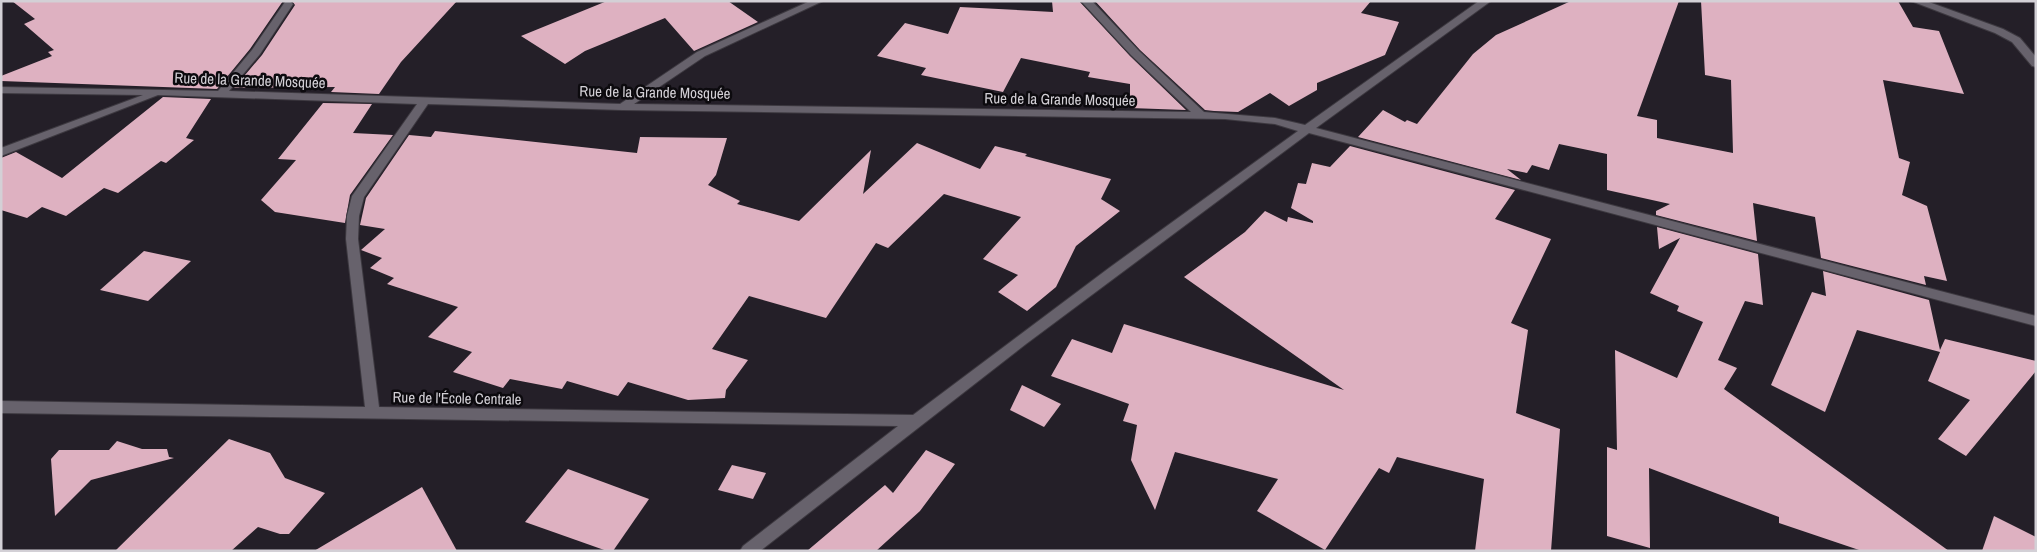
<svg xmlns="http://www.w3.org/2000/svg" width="2037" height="552" font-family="'Archivo Narrow',sans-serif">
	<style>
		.building { fill: #deb1c1 }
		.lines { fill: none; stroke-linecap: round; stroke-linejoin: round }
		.street-casing { stroke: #3d3940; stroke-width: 2 }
		.street { fill: #67626c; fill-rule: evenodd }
		.labels { text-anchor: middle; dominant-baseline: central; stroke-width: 5; stroke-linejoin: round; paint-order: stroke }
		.street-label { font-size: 15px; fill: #d3d0d6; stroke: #0c0a0e }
	</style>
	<rect width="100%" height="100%" fill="#241f28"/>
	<g class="building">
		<polygon points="12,1 283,1 250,49 217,89 1,81 1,76 52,56 48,52 54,50 24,24 35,19"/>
		<polygon points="292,1 457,1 401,62 379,94 331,92 335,87 234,88 262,55 295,5"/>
		<polygon points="607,1 728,1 758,22 694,51 665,18 585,51 565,64 521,36"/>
		<polygon points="1052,1 1079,1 1130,56 1186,110 1130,108 1130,84 1088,77 1090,72 1021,58 1003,92 921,75 926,68 877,56 905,23 948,34 960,7 1053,12"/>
		<polygon points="1095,1 1371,1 1361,13 1399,22 1385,55 1317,83 1317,90 1289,106 1270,93 1238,112 1214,111 1205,110 1140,50"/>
		<polygon points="1571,1 1679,1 1637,116 1657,120 1657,138 1733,153 1731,80 1705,75 1701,1 1898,1 1913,27 1939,31 1964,94 1883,80 1899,158 1910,162 1902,195 1927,206 1947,281 1924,276 1926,285 1821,258 1815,217 1753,203 1757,241 1656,215 1656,211 1670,204 1607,190 1607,154 1559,144 1549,170 1532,165 1527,173 1507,169 1521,180 1358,137 1383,110 1405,122 1407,120 1417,124 1473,54 1496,35"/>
		<polygon points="163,97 211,99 186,138 194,140 166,163 161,161 118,193 104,188 66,216 42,207 27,218 1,210 1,158 16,152 62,178"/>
		<polygon points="323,103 372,104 353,133 393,135 350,195 345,223 275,212 261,200 296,160 278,159"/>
		<polygon points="435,131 637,153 640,137 727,138 716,175 708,185 740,201 737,204 799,221 871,150 863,194 917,143 980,169 995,146 1027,154 1025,156 1111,179 1101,199 1120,211 1076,246 1056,287 1027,311 998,292 1018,275 983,259 1021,217 944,194 888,248 876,243 826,318 749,296 712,349 748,360 726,390 725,398 688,400 628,382 618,396 567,381 562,389 510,379 503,388 453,372 472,352 428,337 458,307 387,284 394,278 370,268 382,258 361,250 385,229 360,225 366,198 409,135 431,137"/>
		<polygon points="1350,146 1515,190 1495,219 1551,239 1511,323 1528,330 1516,413 1560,429 1551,551 1475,551 1484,479 1397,457 1389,473 1379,468 1325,550 1257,511 1278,479 1175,452 1155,510 1131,460 1137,425 1123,421 1129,404 1051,376 1072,339 1112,353 1124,324 1344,390 1184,277 1245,232 1265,211 1287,222 1288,217 1313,223 1313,221 1291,208 1298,183 1306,184 1312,163 1330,167"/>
		<polygon points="1657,227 1758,254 1763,305 1745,301 1718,360 1737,368 1724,389 1949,551 1862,551 1779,523 1779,517 1649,468 1650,548 1607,536 1607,447 1617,450 1615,350 1677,378 1703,322 1677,311 1679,306 1650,293 1680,238 1659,249"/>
		<polygon points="144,251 191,261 148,301 100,290"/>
		<polygon points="1823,271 1929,300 1940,350 1945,339 2036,361 2036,371 1966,456 1938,439 1970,400 1928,381 1940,352 1857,330 1825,412 1771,385 1812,292 1826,296"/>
		<polygon points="1022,385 1061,404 1044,427 1010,410"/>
		<polygon points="229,439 270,453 285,478 325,493 289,534 280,534 258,527 231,551 115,551"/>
		<polygon points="117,441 142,449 167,449 169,457 174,458 91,480 55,516 51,459 59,450 109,450"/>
		<polygon points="926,450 955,464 920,511 876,551 807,551 885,485 893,493"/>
		<polygon points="732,465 766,473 753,499 718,490"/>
		<polygon points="568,469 649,499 613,551 607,551 525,522"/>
		<polygon points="422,487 457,551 314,551"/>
		<polygon points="1994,516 2036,537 2036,551 1982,551"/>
	</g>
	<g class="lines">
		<defs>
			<g id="street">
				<path d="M289,1L293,4L260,54L229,91L620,104L697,52L810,1H823L705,56L634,104L1191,112L1131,55L1081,1H1092L1139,51L1204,112L1275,118L1305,125L1479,1H1491L1316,128L2036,316V326L1309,133L1026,344L760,551H740L743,546L898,426L1,413V401L365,407L346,239L347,216L352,196L417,104L158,95L1,156V148L143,95L1,93V87L218,91L252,50L285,2ZM428,104L622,110L1225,119L1275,124L1298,131L1109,268L913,415L379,407L358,239L359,216L364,197Z"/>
				<polygon points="1911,1 1926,1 2003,29 2020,38 2036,57 2036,67 2032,66 2012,42 1995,33"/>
			</g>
		</defs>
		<use href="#street" class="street-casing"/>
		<use href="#street" class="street"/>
	</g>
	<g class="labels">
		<g class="street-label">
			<text transform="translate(250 80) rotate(2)">Rue de la Grande Mosquée</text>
			<text transform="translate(655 92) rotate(1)">Rue de la Grande Mosquée</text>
			<text transform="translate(1060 99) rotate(1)">Rue de la Grande Mosquée</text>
			<text transform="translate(457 398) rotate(1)">Rue de l'École Centrale</text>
		</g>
	</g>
	<rect width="2037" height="552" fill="none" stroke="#d3d0d6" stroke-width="5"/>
</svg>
